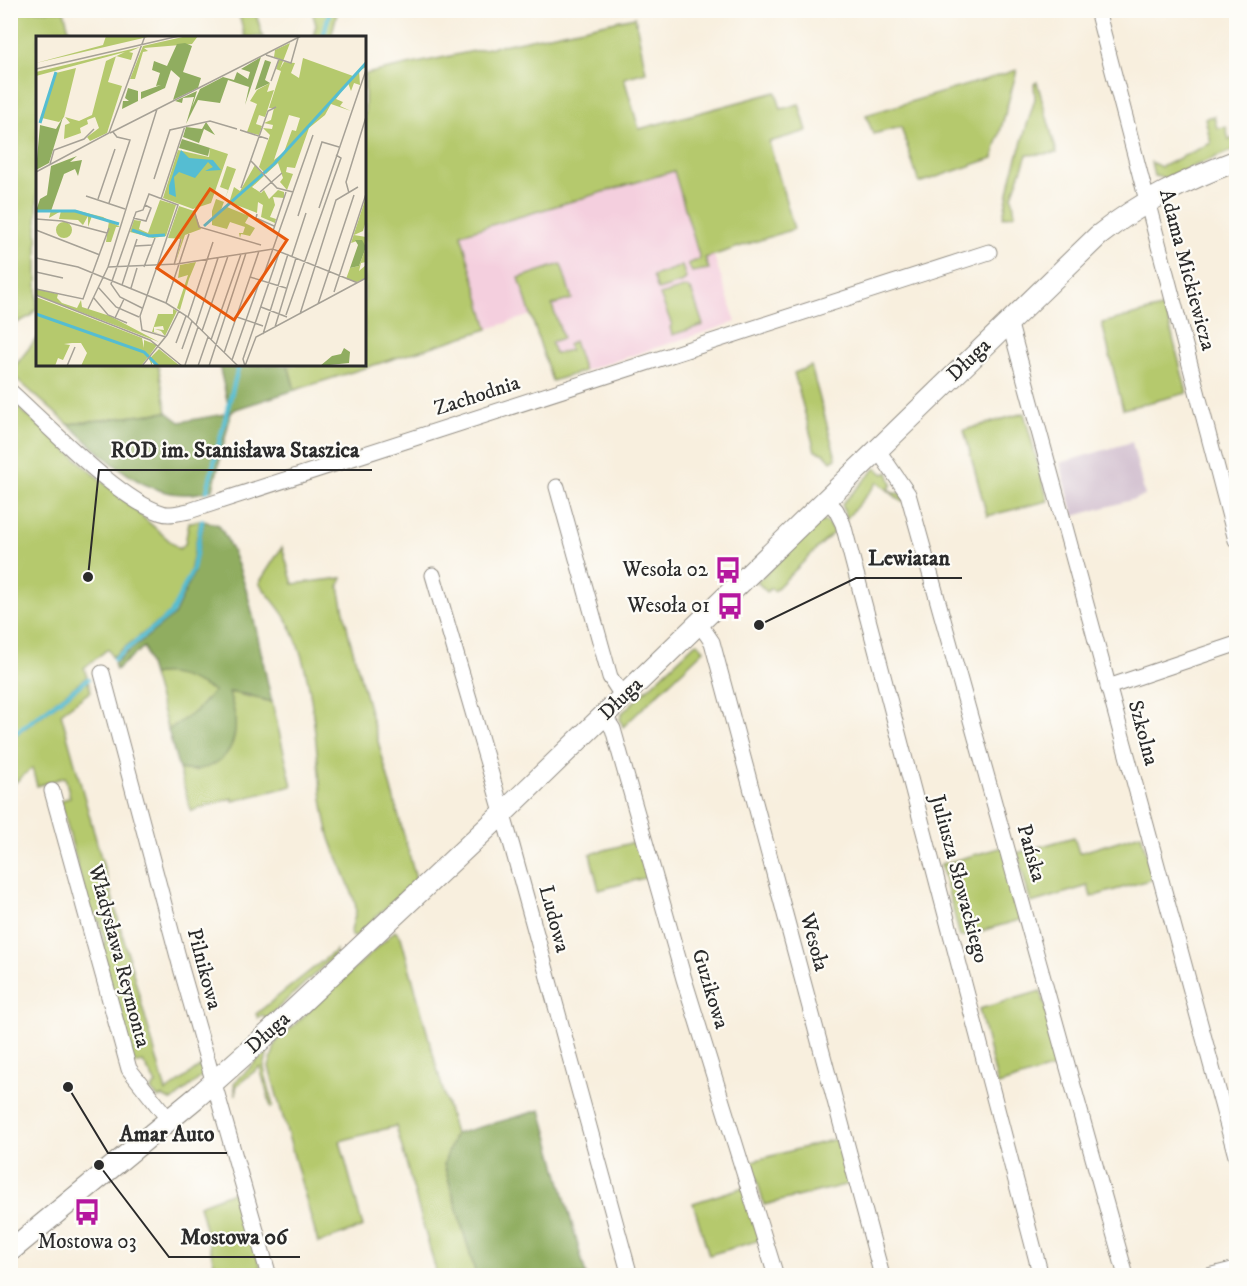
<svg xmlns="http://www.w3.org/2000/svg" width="1247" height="1286" font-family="'IM FELL DW Pica',serif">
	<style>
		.built { fill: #f4cfde }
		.industrial { fill: #d0bdce }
		.green { fill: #b5c96d; stroke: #707a4c; stroke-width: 1.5 }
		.forest { fill: #90ad60; stroke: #5e6c46; stroke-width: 1.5 }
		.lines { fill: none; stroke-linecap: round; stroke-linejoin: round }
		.stream { stroke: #55bdd2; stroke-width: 4.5 }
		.street-casing { stroke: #928d84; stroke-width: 17 }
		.secondary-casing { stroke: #928d84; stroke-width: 23 }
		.street { stroke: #fff; stroke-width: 15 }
		.secondary { stroke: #fff; stroke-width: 21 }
		.labels { text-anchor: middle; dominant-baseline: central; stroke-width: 4.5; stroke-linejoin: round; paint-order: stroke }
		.street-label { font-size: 21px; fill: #2b2b2b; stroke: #fdfcf7 }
		.poi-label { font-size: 21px; fill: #2b2b2b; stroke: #fdfcf7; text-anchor: end }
		.inset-river { fill: none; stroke: #55bdd2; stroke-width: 3 }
		.inset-road { fill: none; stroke: #a6a196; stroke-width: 1.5 }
		.view { fill: #e8590c; fill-opacity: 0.15; stroke: #e8590c; stroke-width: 3 }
		.inset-edge { fill: none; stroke: #2b2b2b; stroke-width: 3 }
		.leader { fill: none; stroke: #2b2b2b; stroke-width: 2 }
		.callout-dot { fill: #2b2b2b; stroke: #fdfcf7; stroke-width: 2 }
		.callout-label { font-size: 22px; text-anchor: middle; font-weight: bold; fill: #2b2b2b; stroke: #fdfcf7; stroke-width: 4.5; stroke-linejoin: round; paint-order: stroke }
	</style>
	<rect width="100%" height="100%" fill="#fdfcf7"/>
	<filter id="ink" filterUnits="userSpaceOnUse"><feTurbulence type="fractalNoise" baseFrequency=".0167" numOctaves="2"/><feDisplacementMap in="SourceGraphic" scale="12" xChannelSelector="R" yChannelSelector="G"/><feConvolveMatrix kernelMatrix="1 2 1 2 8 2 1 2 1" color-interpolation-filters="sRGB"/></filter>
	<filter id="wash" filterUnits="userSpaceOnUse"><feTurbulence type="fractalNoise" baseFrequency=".008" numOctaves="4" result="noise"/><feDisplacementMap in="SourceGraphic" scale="24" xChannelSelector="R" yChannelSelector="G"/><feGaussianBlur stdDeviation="1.35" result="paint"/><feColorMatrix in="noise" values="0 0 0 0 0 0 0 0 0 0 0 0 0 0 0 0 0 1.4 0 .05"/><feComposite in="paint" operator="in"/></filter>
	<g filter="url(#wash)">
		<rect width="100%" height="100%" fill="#f8efde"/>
		<polygon class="built" points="674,171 700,259 714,256 736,322 552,381 531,315 488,329 461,234"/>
		<polygon class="industrial" points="1132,442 1145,496 1074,516 1060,463"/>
		<g class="green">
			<polygon points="11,10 64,11 71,37 38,38 37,308 31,316 11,326"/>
			<polygon points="238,11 255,11 263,37 245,37"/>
			<polygon points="312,11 312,10 349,11 337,13 331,38 313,37 316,25"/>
			<polygon points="635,17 646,72 624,78 639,129 776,92 781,109 799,104 807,131 769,142 794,229 705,258 709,269 692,272 688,264 700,259 674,171 461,234 488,329 295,390 288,365 364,364 365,74"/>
			<polygon points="1017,70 993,158 919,183 901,127 873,134 866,115"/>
			<polygon points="1037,82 1057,153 1027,155 1012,196 1015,214 1003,217 1012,174 1035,99 1034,84"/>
			<polygon points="1214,116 1217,128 1226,127 1229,140 1235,138 1236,149 1165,178 1154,176 1151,162 1161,167 1211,143 1205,118"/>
			<polygon points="561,264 572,299 552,305 563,338 551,342 555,354 570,350 568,345 574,341 584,371 552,381 519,278"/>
			<polygon points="682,266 686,278 683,282 658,290 653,276"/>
			<polygon points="687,287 692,292 703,325 672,335 670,327 672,325 660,295"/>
			<polygon points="1165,307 1187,393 1123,409 1102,323"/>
			<polygon points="37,338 38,364 158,365 167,412 68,424 11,374 11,371"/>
			<polygon points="811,366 836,458 831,461 825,454 815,451 794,373"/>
			<polygon points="10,400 179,549 185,544 189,522 200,521 190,572 171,612 112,657 108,649 84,668 87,677 11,735"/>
			<polygon points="1024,413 1048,501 987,516 964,430"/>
			<polygon points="876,468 884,474 888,472 892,484 889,489 893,493 900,493 905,500 902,502 878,482 846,519 842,504"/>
			<polygon points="820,521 827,522 834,532 777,588 774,591 771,588 767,592 757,582"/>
			<path d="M282,547L293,584L342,578L339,587L349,636L416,879L355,937L351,936C350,926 356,918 356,909C355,892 334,854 329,835C312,767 321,693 291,628C284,612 270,598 259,583Z"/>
			<polygon points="698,643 704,650 623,727 620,719 622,713 695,644"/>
			<polygon points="167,672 185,676 215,691 196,711 168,730 152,675"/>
			<polygon points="88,681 91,691 61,713 166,1092 202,1065 206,1073 172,1101 162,1096 158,1098 151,1090 156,1084 143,1062 133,1064 99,947 105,945 99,920 92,922 61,801 70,797 65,777 37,786 32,768 11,786 11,739"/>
			<polygon points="229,692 272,702 292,786 233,801 232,798 191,811 179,769 196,771 233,738 235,719"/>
			<polygon points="1141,834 1153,879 1091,897 1088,886 1031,903 1017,853 1074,837 1079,853"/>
			<polygon points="638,841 648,877 599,890 590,854"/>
			<polygon points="1003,847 1023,919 960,937 941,864"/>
			<polygon points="395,931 401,937 455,1134 444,1165 476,1275 437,1275 396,1126 340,1141 363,1227 318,1243 269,1067 276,1042"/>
			<polygon points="336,950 335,955 266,1019 262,1015 258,1018 256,1014"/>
			<polygon points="1041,991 1063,1065 998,1085 979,1009"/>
			<polygon points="268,1050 264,1068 273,1106 271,1108 260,1067 236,1086 236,1095 234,1083"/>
			<polygon points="836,1139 849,1184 764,1205 752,1161"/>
			<polygon points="744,1187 760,1240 709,1255 693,1203"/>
			<polygon points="238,1190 263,1275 217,1275 199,1205"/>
		</g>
		<g class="forest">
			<path d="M219,365H288L295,390L236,409L231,413L213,489C154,511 109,460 68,424L167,412L180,422L230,413Z"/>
			<path d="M204,521L219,525C250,576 258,644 272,702L249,695L229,692C231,701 235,710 235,719C238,756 212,774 179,769L168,730L196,711L214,691C193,681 176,670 152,675L144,647L116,670L114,663L174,615L194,572Z"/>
			<polygon points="541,1110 586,1275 476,1275 444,1163 455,1134"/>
		</g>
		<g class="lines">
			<g class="stream">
				<polyline points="323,38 330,10"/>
				<polyline points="207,491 239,364"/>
				<polyline points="114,659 171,614 193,569 202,521"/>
				<polyline points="10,737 88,679"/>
			</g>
		</g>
	</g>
	<g filter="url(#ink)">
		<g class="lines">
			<defs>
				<g id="street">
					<polyline points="1097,10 1236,540"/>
					<polyline points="1009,321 1236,1156"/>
					<path d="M10,391C47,424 118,500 162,513C170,516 181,512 189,511L989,252"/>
					<polyline points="877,449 908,494 1126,1276"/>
					<polyline points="557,487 610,677 623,697"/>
					<polyline points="826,499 836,510 843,524 1041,1276"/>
					<polyline points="433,575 512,846 630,1276"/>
					<polyline points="699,623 712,642 882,1276"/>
					<polyline points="102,673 181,968 269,1276"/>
					<polyline points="1108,687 1236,644"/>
					<polyline points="604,715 613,729 684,979 776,1276"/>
					<polyline points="52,791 129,1069 169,1120"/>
					<polyline points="1208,1276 1236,1269"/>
				</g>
				<path id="secondary" d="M10,1251L197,1097L281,1022L501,815L1098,236C1141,202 1185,180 1236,161"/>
			</defs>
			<use href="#street" class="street-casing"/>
			<use href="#secondary" class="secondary-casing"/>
			<use href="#street" class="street"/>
			<use href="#secondary" class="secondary"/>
		</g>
	</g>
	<defs>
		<symbol id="bus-bare" viewBox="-9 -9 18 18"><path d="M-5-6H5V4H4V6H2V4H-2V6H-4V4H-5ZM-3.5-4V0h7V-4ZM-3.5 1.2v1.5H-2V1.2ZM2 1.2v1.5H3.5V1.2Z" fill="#b5179e" stroke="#fdfcf7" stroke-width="2.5" paint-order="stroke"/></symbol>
	</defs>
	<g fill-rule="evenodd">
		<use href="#bus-bare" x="709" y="551" width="38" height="38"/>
		<use href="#bus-bare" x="711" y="587" width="38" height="38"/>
		<use href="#bus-bare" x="68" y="1193" width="38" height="38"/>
	</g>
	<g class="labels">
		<g class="street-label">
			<text transform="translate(1187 270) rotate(75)">Adama Mickiewicza</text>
			<text transform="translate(969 360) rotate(-44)">Długa</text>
			<text transform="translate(477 396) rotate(-18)">Zachodnia</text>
			<text transform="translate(621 699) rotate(-44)">Długa</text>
			<text transform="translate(1143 733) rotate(75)">Szkolna</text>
			<text transform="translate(1031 853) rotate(74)">Pańska</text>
			<text transform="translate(959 879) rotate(75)">Juliusza Słowackiego</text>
			<text transform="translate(554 919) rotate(75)">Ludowa</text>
			<text transform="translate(814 942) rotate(75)">Wesoła</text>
			<text transform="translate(119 956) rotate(75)">Władysława Reymonta</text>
			<text transform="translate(204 969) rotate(75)">Pilnikowa</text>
			<text transform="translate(710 989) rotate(73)">Guzikowa</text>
			<text transform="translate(268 1033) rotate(-42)">Długa</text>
		</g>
		<g class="poi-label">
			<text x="708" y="570">Wesoła 02</text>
			<text x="710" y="606">Wesoła 01</text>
			<text x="87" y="1242" text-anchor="middle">Mostowa 03</text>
		</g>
	</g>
	<g transform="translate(36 36)">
		<rect width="330" height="330" fill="#f8efde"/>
		<path d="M70,0H116L0,27L67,9ZM151,0H162L156,8L108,12L112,15L107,16L99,43H94L107,10ZM254,7L244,33L248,26L259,27L255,37L263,42L267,22L317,40L330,26V31L323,35L324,49L318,47L315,55L312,47L300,63L307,66L304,70L315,75L295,68L289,79L273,92L259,132L251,131L250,136L257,138L251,154L244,146L247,142L242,127L230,138L223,131L234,99L227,92L236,93L237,89L228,87L235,84L238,72H233L245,35L240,33L243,23L238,21L239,14ZM253,79L264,82L260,95L256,94L248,116L238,124ZM104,11L93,16L97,17L95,24L80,20L72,46L86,50L71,97L54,105L51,101L63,92L59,81L51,84L52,88L44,92L45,97L28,103L29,89L34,87L29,81L43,85L56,79L70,25L89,16L0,40V36ZM40,32L28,81L23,86L6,82L20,37ZM234,47L231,56L238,54L229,81L223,79L220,88L226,90L223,99L211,96L221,68L214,65L221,54ZM174,112L192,118L175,167L157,173L127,162L142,114L173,121ZM219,129L228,140L216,151L225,157L228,154L233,163L242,154L248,156V162L237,161L239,169L234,181L240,183L239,187L225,181L227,169L222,166L221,177L195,167L191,171L213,180L209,187L219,192L214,200L205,198L204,202L203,197H207L209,191L194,186L191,193L176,189V175L180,163L188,166L192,154L184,151L191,130L200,133L185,174L193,167L198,151L204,155ZM330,161V185L327,195L318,199L330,201V226L325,227L323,235L330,229V242L321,246L303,241L310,243L314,232L323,230L330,211L324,204L315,207ZM124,164L140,169L130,200L117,202L94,196L98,184L105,185L103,193L112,197ZM143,170L158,175L165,193L149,199L139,228L146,203L132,202ZM15,174H39L67,181L84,191H80L75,206H70L73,185L56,180L52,191V180L47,189L42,184L23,183L25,175L13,182ZM20 194a8 8 0 1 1 16 0a8 8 0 1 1-16 0ZM160,226L153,243L144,274L141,272L152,239L142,242L144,229ZM0,253L22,258L21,262L26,267L41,272L45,264L46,271L74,280L123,306L0,259ZM0,261L106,302L108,312V304L121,309L113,320L108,316L112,321L105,330H45L51,317L45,307H36L28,308L34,309L27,324L22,322L19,330H0V278L43,293L0,277ZM137,273L141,275L129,300L125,295L119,293L128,294L127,290L118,291V296L125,298L116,296L122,278H137ZM123,313L144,330H119L116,326V330L113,323Z" fill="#b5c96d" fill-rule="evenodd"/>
		<path d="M149,7L156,10L147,36L165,42L162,52L137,64L144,42L135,34L129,52L105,63V56L125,49L120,50L124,37L116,34L118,25L131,30L141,8ZM225,21L209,69L213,51L192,44L184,67L162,64L150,88L158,61L147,62L146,67L139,65L161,55L156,71L164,53L187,41L198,44L201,36L212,43L214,36L205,33ZM229,24L235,26L229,44L234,47L219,54ZM92,52L102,55V65L86,73L87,65H93L89,62ZM27,81L13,127L0,134L4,89L20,93ZM170,86L179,99L168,93L163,107L147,101L150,91L166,93ZM146,103L174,112L172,120L143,112ZM41,120L34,126L46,124L42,140L39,133L28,138L15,175H0L4,163L11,159L15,130ZM319,204H326L330,211L323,230L314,232L322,209ZM308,312L314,316L313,327L284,330L296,320L305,318Z" fill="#90ad60"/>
		<path d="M145,114L153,122L177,124L185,134L169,135L177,131L172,126L159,142L143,136L138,141L140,161L133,158V150Z" fill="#55bdd2"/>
		<path class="inset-river" d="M4,87L20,36M0,175H39L83,188M168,190L238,128L330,27M96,194L113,200L129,199M0,278L108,316L122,330"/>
		<path class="inset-road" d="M230,19L255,27L262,2M0,33L143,0M235,45L243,23M204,94L232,103M74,97L265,0M215,125L241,152L257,156M14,128L18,114L48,103L58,93M0,136L73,97L109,0M118,143L134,94L174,85L201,93M205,152L232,75L240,71M224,156L246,137M313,157L310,146L330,81M50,160L89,173M62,163L79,113M125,163L149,90M73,167L94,104L81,101L77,96M283,172L330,34M158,174L163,191L225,209M221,178L220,182L238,190M262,180L286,106L303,111M97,182L110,185L115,172L109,169M0,183L26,185L71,197M0,194L64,219M237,195L250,156M99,210L117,209M256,220L270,177M0,222L42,231L130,267L152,281L202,330M138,229L145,203M72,231L141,228L237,213L322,247M108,231L119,202M0,236L27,242M214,241L250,252M226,244L277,99M86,249L101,203M62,251L80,271L103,281M95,252L101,232M0,253L47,263L73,192M298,256L330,158M0,259L114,304L146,330M57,261L72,279L91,287M130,267L153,198M282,268L318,159M225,271L251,281M106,272L84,261L75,248L100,176L107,174L113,158L142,169L104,280L106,294L130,301M52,273L72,231L121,73M264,278L300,164L322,151M250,279L305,122L300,119M152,281L177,206M201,281L227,290M79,282L88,263M160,289L182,222M239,291L260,222M166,295L192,220M227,298L252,218M175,304L205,218M140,307L150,280M146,313L156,285M188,317L223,215M196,324L224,244M149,329L162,291M31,330L39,311M106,330L131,299L143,275M162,330L172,301M173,330L210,217M209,330L220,301L330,242M209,330L207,323L244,214"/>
		<path class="view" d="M174,153L251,204L198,284L121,232Z"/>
		<rect width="330" height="330" class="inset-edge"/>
	</g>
	<path class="leader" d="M88 577L99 470H372M759 625L856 578H962M68 1087L108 1153H227M99 1165L169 1257H300"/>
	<g class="callout-dot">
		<circle cx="88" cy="577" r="6"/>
		<circle cx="759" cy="625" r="6"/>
		<circle cx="68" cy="1087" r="6"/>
		<circle cx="99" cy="1165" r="6"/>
	</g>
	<g class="callout-label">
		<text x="235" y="457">ROD im. Stanisława Staszica</text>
		<text x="909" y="565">Lewiatan</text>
		<text x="167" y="1141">Amar Auto</text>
		<text x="234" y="1244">Mostowa 06</text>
	</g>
	<rect width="1247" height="1286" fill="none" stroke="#fdfcf7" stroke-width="36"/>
</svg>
